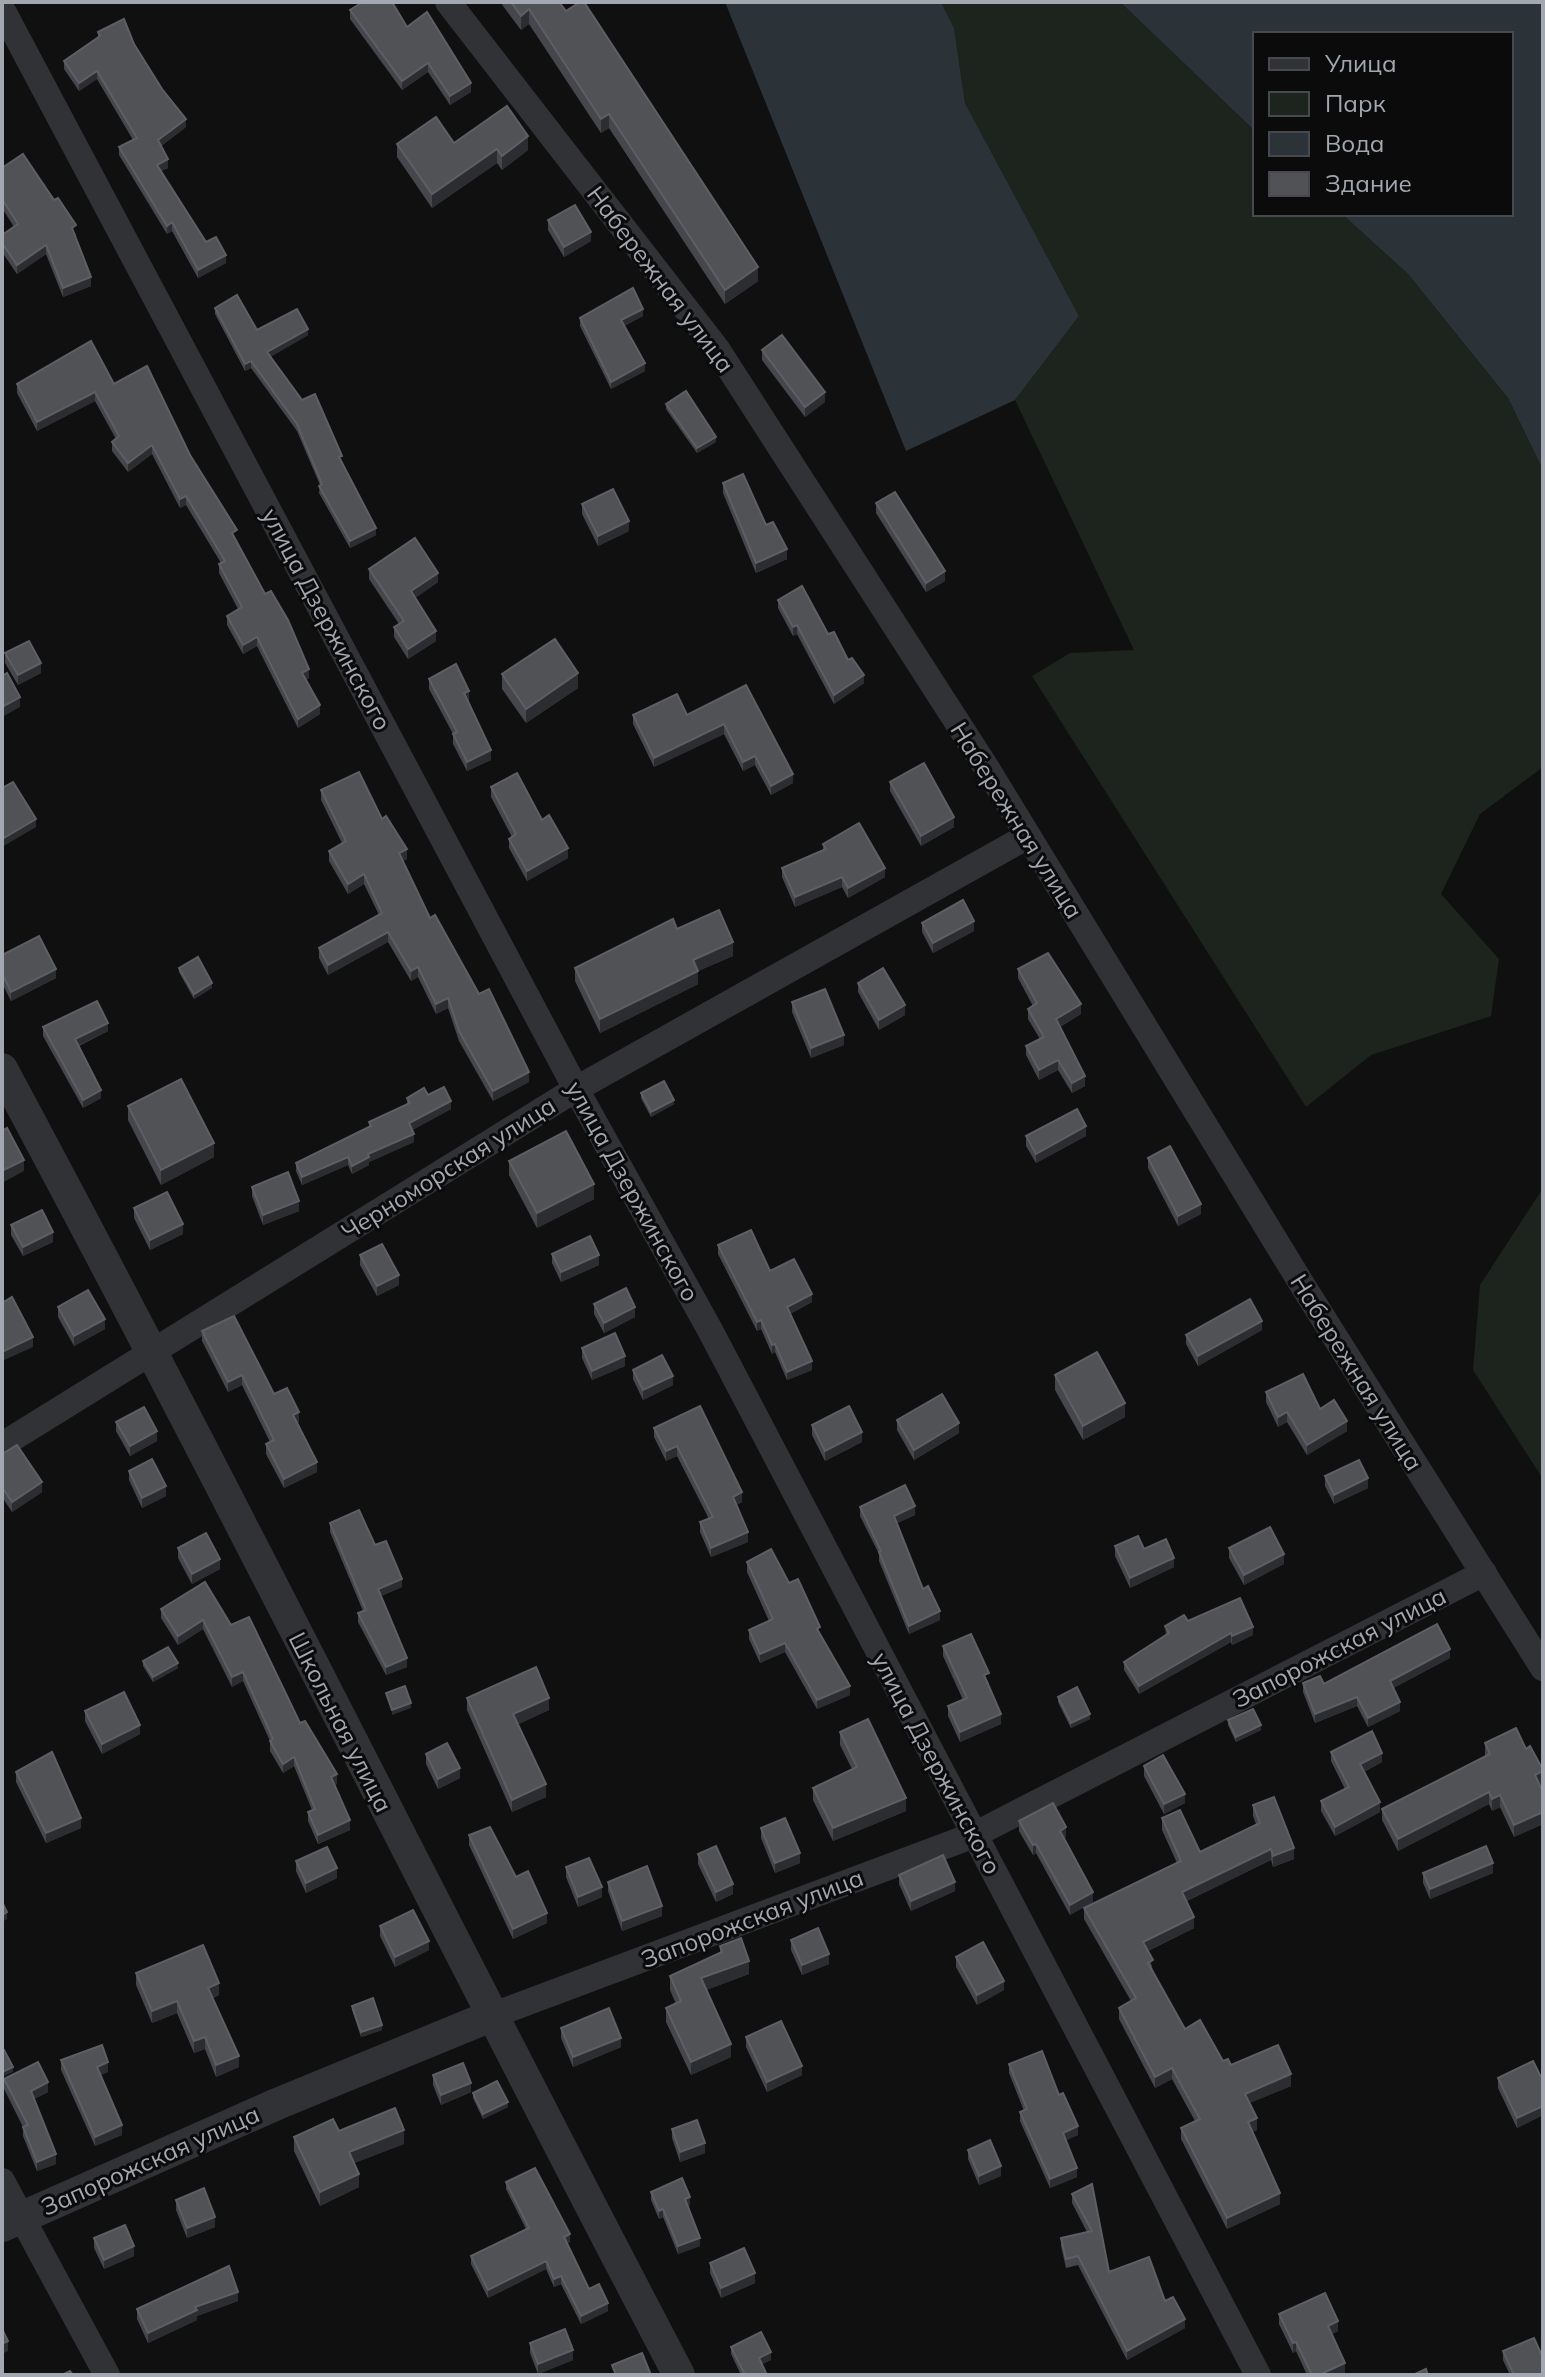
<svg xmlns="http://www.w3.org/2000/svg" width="1545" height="2377" font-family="Mulish,sans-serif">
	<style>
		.green { fill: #1d231d }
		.water { fill: #2b3238 }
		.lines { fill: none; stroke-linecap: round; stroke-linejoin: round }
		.minor { stroke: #313235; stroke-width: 26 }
		.tertiary { stroke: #313235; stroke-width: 32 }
		.wall { fill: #46474c }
		.shaded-wall { fill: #2c2d30 }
		.building { fill: #505256; stroke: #5d5f64; stroke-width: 2 }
		.labels { text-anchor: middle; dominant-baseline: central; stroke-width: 6; stroke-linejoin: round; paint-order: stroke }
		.street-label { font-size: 24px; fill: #a2a7b0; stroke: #0b0b0c }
	</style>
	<rect width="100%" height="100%" fill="#101011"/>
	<g class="green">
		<polygon points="941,2 1120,2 1255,131 1255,214 1342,214 1408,274 1508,398 1543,470 1543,767 1480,814 1441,894 1499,959 1491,1016 1371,1055 1306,1107 1032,676 1070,653 1134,650 1015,400 1079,316 965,103 954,28"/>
		<polygon points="1543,1188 1543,1479 1473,1370 1480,1285"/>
	</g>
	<g class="water">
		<polygon points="725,2 941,2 954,28 965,103 1079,316 1015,400 906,451"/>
		<polygon points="1120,2 1543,2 1543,470 1508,398 1408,274 1342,214 1511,214 1511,34 1255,34 1255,131"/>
	</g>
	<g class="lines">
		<g class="minor">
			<polyline points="448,2 717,349 986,767 1303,1286 1543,1668"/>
			<polyline points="2,9 576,1089 710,1330 1258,2375"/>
			<polyline points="2,1445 576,1089 1028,836"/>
			<polyline points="491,2016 974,1835 1484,1573"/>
			<polyline points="2,2181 107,2375"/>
		</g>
		<g class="tertiary">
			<path d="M2,1069C234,1501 451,1941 679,2375"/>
			<polyline points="2,2226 277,2104 491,2016"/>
		</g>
	</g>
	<g class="wall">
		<polygon points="500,2 559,2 758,281 725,304 609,128 601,133 529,24 521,30"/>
		<polygon points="350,10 407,27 471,92 450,105 428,72 402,90 350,19"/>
		<polygon points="98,32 134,44 186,127 161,146 168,168 161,171 206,242 226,263 198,278 172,231 167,234 119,155 119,147 133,140 97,79 79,91 64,69 64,61 98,37"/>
		<polygon points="454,143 528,150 502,170 497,163 432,208 397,157 397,144"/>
		<polygon points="2,168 76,234 75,235 91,286 63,297 46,254 17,274 2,252 2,235 14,227 2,208"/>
		<polygon points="548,220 591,241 564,257 548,230"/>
		<polygon points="215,308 257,330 308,335 270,357 342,462 376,535 350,548 319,493 320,485 297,431 251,368 245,371 215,314"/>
		<polygon points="643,316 624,326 645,371 611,389 580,326 580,318"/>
		<polygon points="762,350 825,402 805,417 762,360"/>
		<polygon points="17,384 114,384 190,455 309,678 306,680 320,714 298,728 257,646 243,654 227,625 227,616 238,609 219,573 219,564 221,563 186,505 180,508 152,454 128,472 112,451 112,442 116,439 95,401 37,431 17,393"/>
		<polygon points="666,404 716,442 697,453 666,409"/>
		<polygon points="723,483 766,525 787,559 756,573 723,493"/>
		<polygon points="876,503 945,581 926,592 876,513"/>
		<polygon points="582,504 629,531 598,546 582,514"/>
		<polygon points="369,569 438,582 415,598 436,641 408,659 394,637 394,627 399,624 369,579"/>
		<polygon points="778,600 848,660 864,683 834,704 797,634 793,636 778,608"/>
		<polygon points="5,653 41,673 18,685 5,663"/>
		<polygon points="502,674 578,688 526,723 502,689"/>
		<polygon points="429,679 469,700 468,701 491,760 467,771 453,744 453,734 429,689"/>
		<polygon points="746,685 793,783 771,795 755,765 743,771 724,734 654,767 633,724 633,715 687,715"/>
		<polygon points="890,782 954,827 921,846 890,791"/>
		<polygon points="491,787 542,820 568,858 527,881 509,848 509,839 512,837 491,797"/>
		<polygon points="321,790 382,819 407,859 403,861 430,918 479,994 529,1082 493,1101 459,1041 448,1008 436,1014 418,977 411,981 388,942 328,975 319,958 319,948 379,915 364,884 348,894 329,861 329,851 342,843 321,800"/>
		<polygon points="823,844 885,877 848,898 842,887 795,907 782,877 782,868 823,850"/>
		<polygon points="922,923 974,931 933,953 922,932"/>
		<polygon points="677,929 733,956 698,971 698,984 600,1033 575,981 575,968"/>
		<polygon points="2,955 56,978 11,1001 2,983"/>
		<polygon points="179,968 212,988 194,999 179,972"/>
		<polygon points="1018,969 1081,1014 1060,1027 1085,1086 1072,1093 1058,1070 1039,1080 1026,1055 1026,1046 1040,1039 1028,1019 1028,1009 1033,1006 1018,978"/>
		<polygon points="858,983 905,1015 879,1030 858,992"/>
		<polygon points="792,1002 844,1045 811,1058 792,1012"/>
		<polygon points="43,1027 108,1031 79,1046 101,1098 83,1108 43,1036"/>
		<polygon points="641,1093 674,1104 651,1117 641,1098"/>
		<polygon points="428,1095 451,1109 412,1130 414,1142 369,1162 369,1165 352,1174 348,1165 302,1185 296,1171 296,1163 369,1127 369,1122 407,1105 407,1098"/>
		<polygon points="128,1106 214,1157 161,1185 128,1120"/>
		<polygon points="1026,1136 1086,1136 1036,1163 1026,1146"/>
		<polygon points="1148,1158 1201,1214 1178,1226 1148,1168"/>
		<polygon points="509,1161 594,1199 537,1228 509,1175"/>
		<polygon points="252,1187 299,1211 263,1225 252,1196"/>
		<polygon points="134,1208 183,1234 150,1250 134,1218"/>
		<polygon points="11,1225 53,1242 23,1256 11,1235"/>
		<polygon points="718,1245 770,1271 812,1302 790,1314 812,1370 787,1380 775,1352 772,1354 761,1329 757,1331 718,1254"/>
		<polygon points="552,1254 599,1265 561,1282 552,1263"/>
		<polygon points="360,1255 399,1285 377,1296 360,1265"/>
		<polygon points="594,1304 635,1317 604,1333 594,1314"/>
		<polygon points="58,1307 105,1329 74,1346 58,1317"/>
		<polygon points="1262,1330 1198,1366 1186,1344 1186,1335"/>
		<polygon points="202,1331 274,1394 299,1422 297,1423 317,1472 284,1488 266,1454 266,1444 270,1442 242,1385 228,1392 202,1341"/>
		<polygon points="582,1348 625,1366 592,1380 582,1358"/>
		<polygon points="633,1370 673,1385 643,1400 633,1379"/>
		<polygon points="1055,1375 1125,1417 1083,1440 1055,1390"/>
		<polygon points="1266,1392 1320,1409 1347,1431 1307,1455 1287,1422 1278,1427 1266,1402"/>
		<polygon points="897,1420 959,1433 914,1460 897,1430"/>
		<polygon points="116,1422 157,1441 130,1456 116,1431"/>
		<polygon points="812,1425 862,1442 825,1461 812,1435"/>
		<polygon points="654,1428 742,1502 736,1505 748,1542 711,1557 700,1532 700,1522 709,1519 677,1456 666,1461 654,1437"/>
		<polygon points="2,1454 42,1492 12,1512 2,1497"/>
		<polygon points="129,1471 166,1496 142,1508 129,1480"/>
		<polygon points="1325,1476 1368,1488 1334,1504 1325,1486"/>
		<polygon points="860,1507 915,1515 897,1523 923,1589 940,1620 909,1634 879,1561 879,1554 860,1516"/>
		<polygon points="330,1523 375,1545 402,1587 381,1596 407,1667 386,1675 358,1622 358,1613 363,1611 330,1532"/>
		<polygon points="1115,1546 1144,1549 1174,1567 1130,1588 1115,1556"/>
		<polygon points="178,1548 220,1569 192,1584 178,1558"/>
		<polygon points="1229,1548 1284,1564 1244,1585 1229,1558"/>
		<polygon points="747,1562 789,1583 820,1633 850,1695 817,1709 785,1652 760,1663 749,1639 749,1630 769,1621 747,1572"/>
		<polygon points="161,1609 231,1625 300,1723 337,1784 334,1785 350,1830 318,1844 308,1821 308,1812 312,1810 294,1766 283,1773 270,1751 270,1741 243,1681 232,1687 203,1629 178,1645 161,1618"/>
		<polygon points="1188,1621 1253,1635 1232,1645 1231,1642 1139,1694 1124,1670 1124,1662 1166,1635 1165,1626"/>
		<polygon points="943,1646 989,1683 988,1684 1001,1724 960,1742 948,1716 948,1706 963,1700 943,1656"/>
		<polygon points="1450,1658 1393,1688 1400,1711 1368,1727 1357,1706 1315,1723 1303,1692 1303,1683 1324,1684"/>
		<polygon points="143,1661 178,1668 153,1682 143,1666"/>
		<polygon points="1058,1697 1090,1719 1071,1728 1058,1702"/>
		<polygon points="467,1698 549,1710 518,1724 546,1797 512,1812 467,1710"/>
		<polygon points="85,1711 140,1734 102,1754 85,1721"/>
		<polygon points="1228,1720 1261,1730 1236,1742 1228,1725"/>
		<polygon points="840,1732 906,1811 833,1841 813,1800 813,1788 852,1769 840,1745"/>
		<polygon points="1485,1743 1540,1785 1543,1792 1543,1824 1514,1837 1500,1807 1492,1811 1489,1804 1398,1851 1382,1820 1382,1809 1485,1756"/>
		<polygon points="1331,1752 1382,1762 1364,1772 1380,1812 1335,1836 1321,1811 1321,1801 1345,1789 1331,1761"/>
		<polygon points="426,1754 460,1778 438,1789 426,1764"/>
		<polygon points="1144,1766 1185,1803 1164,1814 1144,1776"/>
		<polygon points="16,1772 81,1828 46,1843 16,1782"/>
		<polygon points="1253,1805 1294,1859 1273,1867 1271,1860 1187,1901 1194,1928 1148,1951 1153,1971 1185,2029 1223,2061 1291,2086 1249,2103 1257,2130 1252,2132 1280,2204 1227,2229 1181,2139 1181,2128 1195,2121 1172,2079 1155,2088 1119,2019 1119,2008 1131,2001 1084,1919 1084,1908 1177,1863 1162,1830 1162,1818 1200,1852 1256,1824 1253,1816"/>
		<polygon points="1019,1821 1066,1837 1064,1838 1093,1902 1070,1915 1036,1853 1033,1855 1019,1831"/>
		<polygon points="761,1828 800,1863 775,1873 761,1838"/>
		<polygon points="469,1835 516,1877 547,1923 513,1939 469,1845"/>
		<polygon points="698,1854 733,1894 716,1902 698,1864"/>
		<polygon points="296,1861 337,1878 306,1893 296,1871"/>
		<polygon points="566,1867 602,1897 578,1907 566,1877"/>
		<polygon points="1423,1873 1493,1873 1430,1899 1423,1883"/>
		<polygon points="899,1875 955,1891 911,1911 899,1884"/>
		<polygon points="608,1882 662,1916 622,1931 608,1891"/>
		<polygon points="380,1926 429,1950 395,1967 380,1936"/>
		<polygon points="791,1940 829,1964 802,1975 791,1950"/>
		<polygon points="720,1946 749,1974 706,1990 731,2057 691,2075 666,2022 666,2008 676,2004 670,1990 670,1976 720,1953"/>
		<polygon points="956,1957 1004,1990 977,2005 956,1967"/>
		<polygon points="136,1973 219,1995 213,1998 239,2067 216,2077 205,2049 194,2053 177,2013 152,2023 136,1985"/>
		<polygon points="352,2006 382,2030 361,2037 352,2010"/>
		<polygon points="561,2028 621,2047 573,2067 561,2038"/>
		<polygon points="746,2037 802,2075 767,2092 746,2047"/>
		<polygon points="61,2060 108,2072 100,2075 122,2135 95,2146 61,2070"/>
		<polygon points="1009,2064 1059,2095 1078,2135 1066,2140 1077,2177 1050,2188 1020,2121 1020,2112 1024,2111 1009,2073"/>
		<polygon points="433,2075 471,2092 441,2105 433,2085"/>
		<polygon points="1498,2078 1543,2081 1543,2115 1517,2128 1498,2088"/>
		<polygon points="4,2079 48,2092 34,2099 56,2164 37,2171 23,2136 23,2127 4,2089"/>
		<polygon points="473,2093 508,2107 483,2119 473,2098"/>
		<polygon points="672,2129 705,2153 680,2162 672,2138"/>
		<polygon points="339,2131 404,2144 354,2163 359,2187 320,2206 294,2151 294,2137"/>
		<polygon points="968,2150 1001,2176 979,2185 968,2159"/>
		<polygon points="506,2182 570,2242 567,2243 589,2289 608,2311 581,2324 561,2284 554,2287 546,2269 488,2298 471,2264 471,2256 526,2229 506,2189"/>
		<polygon points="1092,2184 1109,2272 1165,2301 1185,2328 1127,2360 1078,2265 1066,2268 1061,2246 1061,2238 1087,2232 1072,2203 1072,2194"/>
		<polygon points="651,2192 690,2205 688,2206 700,2246 678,2254 663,2217 659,2219 651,2200"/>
		<polygon points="176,2200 215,2227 187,2238 176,2210"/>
		<polygon points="94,2238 134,2256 104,2269 94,2248"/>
		<polygon points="710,2263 755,2283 721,2298 710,2273"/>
		<polygon points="238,2301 197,2316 197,2320 148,2343 137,2319 137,2309"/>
		<polygon points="1279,2314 1338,2331 1332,2334 1345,2373 1341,2375 1307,2375 1296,2351 1293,2353 1279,2324"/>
		<polygon points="530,2343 573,2360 538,2374 530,2353"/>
		<polygon points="731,2347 771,2360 762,2364 767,2375 741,2375 731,2354"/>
		<polygon points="1503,2351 1543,2375 1510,2375 1503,2360"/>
	</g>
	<g class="shaded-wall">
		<polygon points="529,9 529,24 521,30 521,16"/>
		<polygon points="428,63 428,72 402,90 402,81"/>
		<polygon points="97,71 97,79 79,91 79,83"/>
		<polygon points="471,83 471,92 450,105 450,96"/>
		<polygon points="609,114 609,128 601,133 601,119"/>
		<polygon points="186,119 186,127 158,148 158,140"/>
		<polygon points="528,136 528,150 502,170 502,156"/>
		<polygon points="497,149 497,163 432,208 432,194"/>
		<polygon points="168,159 168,168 157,173 157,165"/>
		<polygon points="172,222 172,231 167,234 167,226"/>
		<polygon points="591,232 591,241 564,257 564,247"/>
		<polygon points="46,245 46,254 17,274 17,265"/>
		<polygon points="226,255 226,263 198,278 198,270"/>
		<polygon points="758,267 758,281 725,304 725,290"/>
		<polygon points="91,277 91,286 63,297 63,288"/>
		<polygon points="643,309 643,316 621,327 621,320"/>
		<polygon points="308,329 308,335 267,359 267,352"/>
		<polygon points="251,361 251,368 245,371 245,364"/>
		<polygon points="645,363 645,371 611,389 611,382"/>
		<polygon points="95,392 95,401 37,431 37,422"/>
		<polygon points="825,392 825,402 805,417 805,407"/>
		<polygon points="716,437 716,442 697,453 697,448"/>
		<polygon points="152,445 152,454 128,472 128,463"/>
		<polygon points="186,496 186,505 180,508 180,499"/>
		<polygon points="629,521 629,531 598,546 598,536"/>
		<polygon points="376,528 376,535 350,548 350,541"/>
		<polygon points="787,549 787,559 756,573 756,563"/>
		<polygon points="945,571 945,581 926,592 926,583"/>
		<polygon points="438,573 438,582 411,601 411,591"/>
		<polygon points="797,625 797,634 793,636 793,627"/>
		<polygon points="436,631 436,641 408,659 408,649"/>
		<polygon points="257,637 257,646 243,654 243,645"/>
		<polygon points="41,663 41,673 18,685 18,675"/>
		<polygon points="309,669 309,678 302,682 302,673"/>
		<polygon points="578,673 578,688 526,723 526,709"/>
		<polygon points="864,675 864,683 834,704 834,695"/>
		<polygon points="469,691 469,700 464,703 464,693"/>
		<polygon points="20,697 20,707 2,717 2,707"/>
		<polygon points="320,705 320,714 298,728 298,719"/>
		<polygon points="724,724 724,734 654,767 654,758"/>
		<polygon points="491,750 491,760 467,771 467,762"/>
		<polygon points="755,756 755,765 743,771 743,762"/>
		<polygon points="793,774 793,783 771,795 771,786"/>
		<polygon points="954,817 954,827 921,846 921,836"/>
		<polygon points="36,819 36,827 2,847 2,839"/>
		<polygon points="568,848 568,858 527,881 527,871"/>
		<polygon points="407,849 407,859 399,863 399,853"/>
		<polygon points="885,868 885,877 848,898 848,888"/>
		<polygon points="364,874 364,884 348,894 348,884"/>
		<polygon points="842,877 842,887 795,907 795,897"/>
		<polygon points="974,921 974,931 933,953 933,943"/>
		<polygon points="388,932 388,942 328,975 328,965"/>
		<polygon points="733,942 733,956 698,971 698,984 600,1033 600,1019 693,960"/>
		<polygon points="418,967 418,977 411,981 411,971"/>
		<polygon points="56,969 56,978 11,1001 11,992"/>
		<polygon points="212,983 212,988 194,999 194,994"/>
		<polygon points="448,998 448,1008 436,1014 436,1004"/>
		<polygon points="1081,1004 1081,1014 1056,1029 1056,1019"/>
		<polygon points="905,1005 905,1015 879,1030 879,1020"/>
		<polygon points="108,1023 108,1031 75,1047 75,1039"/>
		<polygon points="844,1035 844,1045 811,1058 811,1048"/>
		<polygon points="1058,1060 1058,1070 1039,1080 1039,1070"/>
		<polygon points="529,1072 529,1082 493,1101 493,1091"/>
		<polygon points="1085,1076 1085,1086 1072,1093 1072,1083"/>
		<polygon points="101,1090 101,1098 83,1108 83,1100"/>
		<polygon points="674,1100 674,1104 651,1117 651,1112"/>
		<polygon points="451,1101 451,1109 409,1132 409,1123"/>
		<polygon points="1086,1126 1086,1136 1036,1163 1036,1154"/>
		<polygon points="414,1134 414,1142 369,1162 369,1165 352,1174 352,1166 368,1154"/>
		<polygon points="214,1143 214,1157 161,1185 161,1170"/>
		<polygon points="348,1157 348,1165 302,1185 302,1177"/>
		<polygon points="24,1160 24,1171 2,1183 2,1171"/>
		<polygon points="594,1184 594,1199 537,1228 537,1213"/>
		<polygon points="299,1201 299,1211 263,1225 263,1215"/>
		<polygon points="1201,1204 1201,1214 1178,1226 1178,1216"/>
		<polygon points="183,1224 183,1234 150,1250 150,1240"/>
		<polygon points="53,1232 53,1242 23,1256 23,1247"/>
		<polygon points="599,1255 599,1265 561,1282 561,1272"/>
		<polygon points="399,1275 399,1285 377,1296 377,1286"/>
		<polygon points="812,1294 812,1302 787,1315 787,1307"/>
		<polygon points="635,1307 635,1317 604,1333 604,1323"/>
		<polygon points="105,1319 105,1329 74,1346 74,1336"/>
		<polygon points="761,1320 761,1329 757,1331 757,1322"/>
		<polygon points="1262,1321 1262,1330 1198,1366 1198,1356"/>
		<polygon points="33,1337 33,1347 2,1361 2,1352"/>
		<polygon points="775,1344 775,1352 772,1354 772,1345"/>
		<polygon points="625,1356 625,1366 592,1380 592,1371"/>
		<polygon points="812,1361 812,1370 787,1380 787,1372"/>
		<polygon points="242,1375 242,1385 228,1392 228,1382"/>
		<polygon points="673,1376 673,1385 643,1400 643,1390"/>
		<polygon points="1125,1403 1125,1417 1083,1440 1083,1426"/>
		<polygon points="299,1412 299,1422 293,1425 293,1415"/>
		<polygon points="1287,1412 1287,1422 1278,1427 1278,1417"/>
		<polygon points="1347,1421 1347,1431 1307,1455 1307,1445"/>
		<polygon points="959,1423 959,1433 914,1460 914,1450"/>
		<polygon points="157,1431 157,1441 130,1456 130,1446"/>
		<polygon points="862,1432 862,1442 825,1461 825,1451"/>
		<polygon points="677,1446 677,1456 666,1461 666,1451"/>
		<polygon points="317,1462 317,1472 284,1488 284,1479"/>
		<polygon points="1368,1478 1368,1488 1334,1504 1334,1495"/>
		<polygon points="42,1482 42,1492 12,1512 12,1502"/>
		<polygon points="166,1486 166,1496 142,1508 142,1498"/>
		<polygon points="742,1492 742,1502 733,1507 733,1497"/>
		<polygon points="915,1506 915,1515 894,1525 894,1516"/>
		<polygon points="748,1532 748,1542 711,1557 711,1548"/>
		<polygon points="1284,1554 1284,1564 1244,1585 1244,1575"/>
		<polygon points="1174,1558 1174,1567 1130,1588 1130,1578"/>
		<polygon points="220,1559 220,1569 192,1584 192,1574"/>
		<polygon points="402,1579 402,1587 378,1597 378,1589"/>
		<polygon points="940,1611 940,1620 909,1634 909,1626"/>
		<polygon points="203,1620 203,1629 178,1645 178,1636"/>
		<polygon points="1253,1627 1253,1635 1232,1645 1232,1636"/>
		<polygon points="1231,1633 1231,1642 1139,1694 1139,1686"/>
		<polygon points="785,1643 785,1652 760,1663 760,1654"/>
		<polygon points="1450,1649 1450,1658 1390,1690 1390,1681"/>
		<polygon points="407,1658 407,1667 386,1675 386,1667"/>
		<polygon points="178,1663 178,1668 153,1682 153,1677"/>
		<polygon points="243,1672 243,1681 232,1687 232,1677"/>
		<polygon points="850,1686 850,1695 817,1709 817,1700"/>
		<polygon points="1357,1697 1357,1706 1315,1723 1315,1714"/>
		<polygon points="549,1698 549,1710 513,1727 513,1714"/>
		<polygon points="1400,1702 1400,1711 1368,1727 1368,1718"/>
		<polygon points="411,1703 411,1708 392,1715 392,1710"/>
		<polygon points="1001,1714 1001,1724 960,1742 960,1732"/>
		<polygon points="1090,1714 1090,1719 1071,1728 1071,1723"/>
		<polygon points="140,1725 140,1734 102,1754 102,1744"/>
		<polygon points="1261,1725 1261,1730 1236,1742 1236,1737"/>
		<polygon points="1382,1753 1382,1762 1360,1774 1360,1764"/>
		<polygon points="294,1757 294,1766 283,1773 283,1764"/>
		<polygon points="460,1768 460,1778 438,1789 438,1779"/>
		<polygon points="1543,1771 1543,1783 1535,1787 1535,1775"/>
		<polygon points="337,1774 337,1784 331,1786 331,1777"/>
		<polygon points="546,1784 546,1797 512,1812 512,1800"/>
		<polygon points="1489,1792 1489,1804 1398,1851 1398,1839"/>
		<polygon points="1185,1794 1185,1803 1164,1814 1164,1804"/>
		<polygon points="1500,1795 1500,1807 1492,1811 1492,1799"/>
		<polygon points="906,1798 906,1811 833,1841 833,1828"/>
		<polygon points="1380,1802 1380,1812 1335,1836 1335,1827"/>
		<polygon points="1543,1812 1543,1824 1514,1837 1514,1825"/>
		<polygon points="81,1818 81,1828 46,1843 46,1833"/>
		<polygon points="350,1820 350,1830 318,1844 318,1835"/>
		<polygon points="1066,1827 1066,1837 1060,1841 1060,1831"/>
		<polygon points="1036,1844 1036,1853 1033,1855 1033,1845"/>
		<polygon points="1294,1848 1294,1859 1273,1867 1273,1856"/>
		<polygon points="1271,1849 1271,1860 1182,1903 1182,1892"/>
		<polygon points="800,1853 800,1863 775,1873 775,1863"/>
		<polygon points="1493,1863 1493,1873 1430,1899 1430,1889"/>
		<polygon points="337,1868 337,1878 306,1893 306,1883"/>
		<polygon points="955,1882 955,1891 911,1911 911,1901"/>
		<polygon points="733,1884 733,1894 716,1902 716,1892"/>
		<polygon points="602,1887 602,1897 578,1907 578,1897"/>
		<polygon points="1093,1892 1093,1902 1070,1915 1070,1905"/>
		<polygon points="662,1906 662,1916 622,1931 622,1921"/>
		<polygon points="7,1912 7,1919 2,1922 2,1915"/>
		<polygon points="547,1913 547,1923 513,1939 513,1929"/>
		<polygon points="1194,1917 1194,1928 1143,1953 1143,1942"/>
		<polygon points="429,1941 429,1950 395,1967 395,1957"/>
		<polygon points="829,1954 829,1964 802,1975 802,1965"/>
		<polygon points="749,1961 749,1974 701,1992 701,1978"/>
		<polygon points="1004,1981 1004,1990 977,2005 977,1995"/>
		<polygon points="219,1983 219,1995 208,2000 208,1988"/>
		<polygon points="177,2001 177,2013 152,2023 152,2011"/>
		<polygon points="382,2025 382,2030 361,2037 361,2032"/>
		<polygon points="205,2037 205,2049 194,2053 194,2041"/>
		<polygon points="621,2038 621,2047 573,2067 573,2057"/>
		<polygon points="731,2044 731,2057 691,2075 691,2062"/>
		<polygon points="239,2056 239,2067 216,2077 216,2065"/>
		<polygon points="108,2062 108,2072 97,2076 97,2067"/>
		<polygon points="802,2066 802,2075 767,2092 767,2082"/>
		<polygon points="13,2067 13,2072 2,2077 2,2072"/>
		<polygon points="1172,2068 1172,2079 1155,2088 1155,2077"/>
		<polygon points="1291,2074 1291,2086 1245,2105 1245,2094"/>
		<polygon points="48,2082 48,2092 31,2100 31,2091"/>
		<polygon points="471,2083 471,2092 441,2105 441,2095"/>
		<polygon points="508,2102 508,2107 483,2119 483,2114"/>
		<polygon points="1543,2106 1543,2115 1517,2128 1517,2118"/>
		<polygon points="1257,2118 1257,2130 1248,2134 1248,2122"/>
		<polygon points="122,2125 122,2135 95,2146 95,2137"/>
		<polygon points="1078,2126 1078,2135 1063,2142 1063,2133"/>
		<polygon points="404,2130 404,2144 349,2165 349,2152"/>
		<polygon points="705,2143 705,2153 680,2162 680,2152"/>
		<polygon points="56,2154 56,2164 37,2171 37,2162"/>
		<polygon points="1001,2166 1001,2176 979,2185 979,2176"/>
		<polygon points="1077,2168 1077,2177 1050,2188 1050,2179"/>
		<polygon points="359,2174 359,2187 320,2206 320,2192"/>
		<polygon points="1280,2193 1280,2204 1227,2229 1227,2218"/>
		<polygon points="690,2197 690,2205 685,2207 685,2199"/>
		<polygon points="663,2209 663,2217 659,2219 659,2211"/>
		<polygon points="215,2217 215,2227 187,2238 187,2228"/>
		<polygon points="570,2234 570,2242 564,2245 564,2237"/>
		<polygon points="700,2238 700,2246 678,2254 678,2246"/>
		<polygon points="134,2246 134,2256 104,2269 104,2260"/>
		<polygon points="546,2261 546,2269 488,2298 488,2290"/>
		<polygon points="755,2273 755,2283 721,2298 721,2288"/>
		<polygon points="561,2276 561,2284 554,2287 554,2279"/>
		<polygon points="238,2292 238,2301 197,2316 197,2320 148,2343 148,2333 195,2307"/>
		<polygon points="608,2303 608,2311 581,2324 581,2316"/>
		<polygon points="1185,2319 1185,2328 1127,2360 1127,2351"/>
		<polygon points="1338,2321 1338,2331 1328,2336 1328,2326"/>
		<polygon points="8,2341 8,2351 2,2354 2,2344"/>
		<polygon points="1296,2342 1296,2351 1293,2353 1293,2343"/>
		<polygon points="573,2350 573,2360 538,2374 538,2364"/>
		<polygon points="771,2352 771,2360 759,2365 759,2358"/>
		<polygon points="1345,2363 1345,2373 1341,2375 1319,2375"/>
	</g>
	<g class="building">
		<polygon points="363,2 392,2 407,27 427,12 471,83 450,96 428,63 402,81 350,10"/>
		<polygon points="511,2 559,2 566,11 580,2 584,2 758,267 725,290 609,114 601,119 529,9 521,16"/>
		<polygon points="124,19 134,44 162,89 186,119 158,140 168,159 157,165 206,242 216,237 226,255 198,270 172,222 167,226 119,147 137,138 97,71 79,83 64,61 100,36 98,32"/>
		<polygon points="507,106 528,136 502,156 497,149 432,194 397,144 436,117 454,143"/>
		<polygon points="23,154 54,200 58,198 76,225 72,228 91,277 63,288 46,245 17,265 2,243 2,235 18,224 2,199 2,168"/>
		<polygon points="575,205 591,232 564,247 548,220"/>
		<polygon points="633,288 643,309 621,320 645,363 611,382 580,318"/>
		<polygon points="237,295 257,330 297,309 308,329 267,352 302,400 315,394 342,456 339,457 376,528 350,541 319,486 322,484 297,424 251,361 245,364 215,308"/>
		<polygon points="782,335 825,392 805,407 762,350"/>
		<polygon points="91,341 114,384 147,366 190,455 237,530 232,533 265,594 271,591 288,620 309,669 302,673 320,705 298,719 257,637 243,645 227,616 242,607 219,564 225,561 186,496 180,499 152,445 128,463 112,442 119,436 95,392 37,422 17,384"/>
		<polygon points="686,391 716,437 697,448 666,404"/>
		<polygon points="743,474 766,525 773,522 787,549 756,563 723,483"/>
		<polygon points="613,489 629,521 598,536 582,504"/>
		<polygon points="895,492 945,571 926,583 876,503"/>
		<polygon points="415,538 438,573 411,591 436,631 408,649 394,627 404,621 369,569"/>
		<polygon points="802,586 828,634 834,632 848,660 852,658 864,675 834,695 797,625 793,627 778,600"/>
		<polygon points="555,639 578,673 526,709 502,674"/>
		<polygon points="29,641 41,663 18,675 5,653"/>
		<polygon points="456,664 469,691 464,693 491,750 467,762 453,734 457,732 429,679"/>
		<polygon points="7,673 20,697 2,707 2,676"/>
		<polygon points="746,685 793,774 771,786 755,756 743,762 724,724 654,758 633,715 677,694 687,715"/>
		<polygon points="924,763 954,817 921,836 890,782"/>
		<polygon points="359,772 382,819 386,816 407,849 399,853 430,918 435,915 479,994 489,989 529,1072 493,1091 459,1031 448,998 436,1004 418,967 411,971 388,932 328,965 319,948 382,913 364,874 348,884 329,851 346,841 321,790"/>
		<polygon points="517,773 542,820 549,815 568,848 527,871 509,839 516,834 491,787"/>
		<polygon points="13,782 36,819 2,839 2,788"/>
		<polygon points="859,823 885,868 848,888 842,877 795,897 782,868 826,849 823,844"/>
		<polygon points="963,900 974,921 933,943 922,923"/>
		<polygon points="719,910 733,942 693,960 698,971 600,1019 575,968 673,919 677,929"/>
		<polygon points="39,936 56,969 11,992 2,973 2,955"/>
		<polygon points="1048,953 1081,1004 1056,1019 1085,1076 1072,1083 1058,1060 1039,1070 1026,1046 1044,1037 1028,1009 1037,1003 1018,969"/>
		<polygon points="198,957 212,983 194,994 179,968"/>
		<polygon points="883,968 905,1005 879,1020 858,983"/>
		<polygon points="825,989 844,1035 811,1048 792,1002"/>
		<polygon points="97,1001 108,1023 75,1039 101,1090 83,1100 43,1027"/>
		<polygon points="181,1079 214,1143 161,1170 128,1106"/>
		<polygon points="664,1081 674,1100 651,1112 641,1093"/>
		<polygon points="444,1087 451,1101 409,1123 414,1134 368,1154 369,1157 352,1166 348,1157 302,1177 296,1163 371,1126 369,1122 410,1103 407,1098 424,1088 428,1095"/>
		<polygon points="1077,1109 1086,1126 1036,1154 1026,1136"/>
		<polygon points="7,1128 24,1160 2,1171 2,1131"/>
		<polygon points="566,1131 594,1184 537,1213 509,1161"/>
		<polygon points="1170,1146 1201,1204 1178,1216 1148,1158"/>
		<polygon points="288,1172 299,1201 263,1215 252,1187"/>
		<polygon points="167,1192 183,1224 150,1240 134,1208"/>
		<polygon points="42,1210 53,1232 23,1247 11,1225"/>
		<polygon points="751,1230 770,1271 794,1259 812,1294 787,1307 812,1361 787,1372 775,1344 772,1345 761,1320 757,1322 718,1245"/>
		<polygon points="590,1236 599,1255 561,1272 552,1254"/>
		<polygon points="382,1244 399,1275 377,1286 360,1255"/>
		<polygon points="626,1288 635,1307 604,1323 594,1304"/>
		<polygon points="88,1290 105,1319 74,1336 58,1307"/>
		<polygon points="12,1297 33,1337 2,1352 2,1303"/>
		<polygon points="1250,1299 1262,1321 1198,1356 1186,1335"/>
		<polygon points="234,1316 274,1394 287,1388 299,1412 293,1415 317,1462 284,1479 266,1444 274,1440 242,1375 228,1382 202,1331"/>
		<polygon points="615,1333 625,1356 592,1371 582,1348"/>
		<polygon points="1097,1352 1125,1403 1083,1426 1055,1375"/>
		<polygon points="662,1355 673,1376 643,1390 633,1370"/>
		<polygon points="1303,1374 1320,1409 1334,1400 1347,1421 1307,1445 1287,1412 1278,1417 1266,1392"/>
		<polygon points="942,1394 959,1423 914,1450 897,1420"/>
		<polygon points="700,1406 742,1492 733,1497 748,1532 711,1548 700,1522 713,1517 677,1446 666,1451 654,1428"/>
		<polygon points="849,1406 862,1432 825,1451 812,1425"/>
		<polygon points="144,1407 157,1431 130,1446 116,1422"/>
		<polygon points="17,1445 42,1482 12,1502 2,1487 2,1454"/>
		<polygon points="152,1459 166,1486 142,1498 129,1471"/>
		<polygon points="1359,1460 1368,1478 1334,1495 1325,1476"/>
		<polygon points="905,1485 915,1506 894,1516 923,1589 928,1586 940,1611 909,1626 879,1552 881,1551 860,1507"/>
		<polygon points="359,1510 375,1545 386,1541 402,1579 378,1589 407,1658 386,1667 358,1613 366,1610 330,1523"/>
		<polygon points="1270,1527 1284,1554 1244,1575 1229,1548"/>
		<polygon points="206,1533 220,1559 192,1574 178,1548"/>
		<polygon points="1138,1536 1144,1549 1166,1539 1174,1558 1130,1578 1115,1546"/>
		<polygon points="771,1549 789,1583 798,1579 820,1627 817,1629 850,1686 817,1700 785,1643 760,1654 749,1630 773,1619 747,1562"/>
		<polygon points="205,1582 231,1625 249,1617 300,1723 305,1721 337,1774 331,1777 350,1820 318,1835 308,1812 315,1809 294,1757 283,1764 270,1741 273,1739 243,1672 232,1677 203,1620 178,1636 161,1609"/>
		<polygon points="1240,1598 1253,1627 1232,1636 1231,1633 1139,1686 1124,1662 1169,1633 1165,1626 1184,1615 1188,1621"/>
		<polygon points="1437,1624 1450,1649 1390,1681 1400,1702 1368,1718 1357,1697 1315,1714 1303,1683 1320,1676 1324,1684"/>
		<polygon points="971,1634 989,1673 984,1675 1001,1714 960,1732 948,1706 967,1698 943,1646"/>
		<polygon points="168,1647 178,1663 153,1677 143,1661"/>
		<polygon points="536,1667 549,1698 513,1714 546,1784 512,1800 467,1698"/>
		<polygon points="405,1686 411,1703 392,1710 386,1693"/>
		<polygon points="1077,1687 1090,1714 1071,1723 1058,1697"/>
		<polygon points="124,1692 140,1725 102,1744 85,1711"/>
		<polygon points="1253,1709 1261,1725 1236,1737 1228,1720"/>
		<polygon points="868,1719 906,1798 833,1828 813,1788 857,1767 840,1732"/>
		<polygon points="1516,1728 1526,1749 1530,1746 1543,1770 1543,1771 1535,1775 1543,1792 1543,1812 1514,1825 1500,1795 1492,1799 1489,1792 1398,1839 1382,1809 1490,1754 1485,1743"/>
		<polygon points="1372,1731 1382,1753 1360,1764 1380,1802 1335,1827 1321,1801 1349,1787 1331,1752"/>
		<polygon points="447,1743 460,1768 438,1779 426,1754"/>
		<polygon points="52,1752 81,1818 46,1833 16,1772"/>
		<polygon points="1163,1755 1185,1794 1164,1804 1144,1766"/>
		<polygon points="1274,1797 1294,1848 1273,1856 1271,1849 1182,1892 1194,1917 1143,1942 1153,1960 1148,1963 1185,2029 1200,2020 1223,2061 1228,2059 1231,2065 1278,2045 1291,2074 1245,2094 1257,2118 1248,2122 1280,2193 1227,2218 1181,2128 1200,2119 1172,2068 1155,2077 1119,2008 1136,1998 1084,1908 1181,1861 1162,1818 1180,1810 1200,1852 1260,1823 1253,1805"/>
		<polygon points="1053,1803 1066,1827 1060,1831 1093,1892 1070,1905 1036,1844 1033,1845 1019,1821"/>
		<polygon points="785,1818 800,1853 775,1863 761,1828"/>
		<polygon points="490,1827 516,1877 528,1871 547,1913 513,1929 469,1835"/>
		<polygon points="716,1846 733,1884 716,1892 698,1854"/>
		<polygon points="1486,1846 1493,1863 1430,1889 1423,1873"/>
		<polygon points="327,1847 337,1868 306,1883 296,1861"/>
		<polygon points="943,1855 955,1882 911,1901 899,1875"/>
		<polygon points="589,1858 602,1887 578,1897 566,1867"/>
		<polygon points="647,1866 662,1906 622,1921 608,1882"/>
		<polygon points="2,1902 7,1912 2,1915"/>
		<polygon points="413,1910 429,1941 395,1957 380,1926"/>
		<polygon points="818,1928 829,1954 802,1965 791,1940"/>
		<polygon points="741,1938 749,1961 701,1978 731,2044 691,2062 666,2008 681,2001 670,1976 722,1952 720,1946"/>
		<polygon points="983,1942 1004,1981 977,1995 956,1957"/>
		<polygon points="203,1945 219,1983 208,1988 239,2056 216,2065 205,2037 194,2041 177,2001 152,2011 136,1973"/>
		<polygon points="373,1998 382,2025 361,2032 352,2006"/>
		<polygon points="609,2008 621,2038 573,2057 561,2028"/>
		<polygon points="781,2021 802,2066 767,2082 746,2037"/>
		<polygon points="102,2045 108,2062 97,2067 122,2125 95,2137 61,2060"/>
		<polygon points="4,2050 13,2067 2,2072 2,2051"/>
		<polygon points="1042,2051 1059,2095 1063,2093 1078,2126 1063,2133 1077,2168 1050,2179 1020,2112 1027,2109 1009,2064"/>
		<polygon points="1533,2061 1543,2081 1543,2106 1517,2118 1498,2078"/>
		<polygon points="38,2062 48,2082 31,2091 56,2154 37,2162 23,2127 28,2125 4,2079"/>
		<polygon points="463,2063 471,2083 441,2095 433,2075"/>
		<polygon points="497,2081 508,2102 483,2114 473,2093"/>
		<polygon points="395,2108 404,2130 349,2152 359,2174 320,2192 294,2137 333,2119 339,2131"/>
		<polygon points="697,2120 705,2143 680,2152 672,2129"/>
		<polygon points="990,2140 1001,2166 979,2176 968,2150"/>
		<polygon points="535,2168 570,2234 564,2237 589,2289 599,2284 608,2303 581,2316 561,2276 554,2279 546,2261 488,2290 471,2256 529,2228 506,2182"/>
		<polygon points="682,2178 690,2197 685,2199 700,2238 678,2246 663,2209 659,2211 651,2192"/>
		<polygon points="1092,2184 1109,2272 1149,2257 1165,2301 1173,2297 1185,2319 1127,2351 1078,2256 1066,2259 1061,2238 1092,2231 1072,2194"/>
		<polygon points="204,2188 215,2217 187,2228 176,2200"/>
		<polygon points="125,2225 134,2246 104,2260 94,2238"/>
		<polygon points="744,2248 755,2273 721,2288 710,2263"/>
		<polygon points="229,2266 238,2292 195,2307 197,2310 148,2333 137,2309"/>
		<polygon points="1325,2293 1338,2321 1328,2326 1345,2363 1319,2375 1312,2375 1296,2342 1293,2343 1279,2314"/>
		<polygon points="2,2329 8,2341 2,2344"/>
		<polygon points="565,2329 573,2350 538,2364 530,2343"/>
		<polygon points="761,2332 771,2352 759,2358 767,2375 745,2375 731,2347"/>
		<polygon points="1534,2338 1543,2358 1543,2375 1514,2375 1503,2351"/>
		<polygon points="642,2353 651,2375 616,2375 612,2365"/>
		<polygon points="1426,2369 1428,2375 1413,2375"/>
		<polygon points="70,2371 73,2375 62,2375"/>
	</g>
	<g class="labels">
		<g class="street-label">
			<text transform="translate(661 279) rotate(53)">Набережная улица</text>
			<text transform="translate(327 619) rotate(62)">улица Дзержинского</text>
			<text transform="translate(1017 820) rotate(58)">Набережная улица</text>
			<text transform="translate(448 1168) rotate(-32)">Черноморская улица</text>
			<text transform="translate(633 1191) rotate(61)">улица Дзержинского</text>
			<text transform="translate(1357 1372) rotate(58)">Набережная улица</text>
			<text transform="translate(1339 1647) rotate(-27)">Запорожская улица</text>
			<text transform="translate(341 1722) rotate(63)">Школьная улица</text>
			<text transform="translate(937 1763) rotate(62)">улица Дзержинского</text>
			<text transform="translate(752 1918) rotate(-21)">Запорожская улица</text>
			<text transform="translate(150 2160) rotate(-24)">Запорожская улица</text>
		</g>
	</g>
	<rect width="1545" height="2377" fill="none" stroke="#a2a7b0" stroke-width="8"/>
	<rect x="1253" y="32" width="260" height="184" fill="#0b0b0c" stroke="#47494e" stroke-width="2"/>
	<rect x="1269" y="58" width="40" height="12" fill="#313235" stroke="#47494e" stroke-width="2"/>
	<text x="1325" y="72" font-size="24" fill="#a2a7b0">Улица</text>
	<rect x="1269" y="92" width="40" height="24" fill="#1d231d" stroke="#47494e" stroke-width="2"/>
	<text x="1325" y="112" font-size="24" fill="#a2a7b0">Парк</text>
	<rect x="1269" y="132" width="40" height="24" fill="#2b3238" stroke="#47494e" stroke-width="2"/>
	<text x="1325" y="152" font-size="24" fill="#a2a7b0">Вода</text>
	<rect x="1269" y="172" width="40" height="24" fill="#505256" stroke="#47494e" stroke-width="2"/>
	<text x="1325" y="192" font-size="24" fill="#a2a7b0">Здание</text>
</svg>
